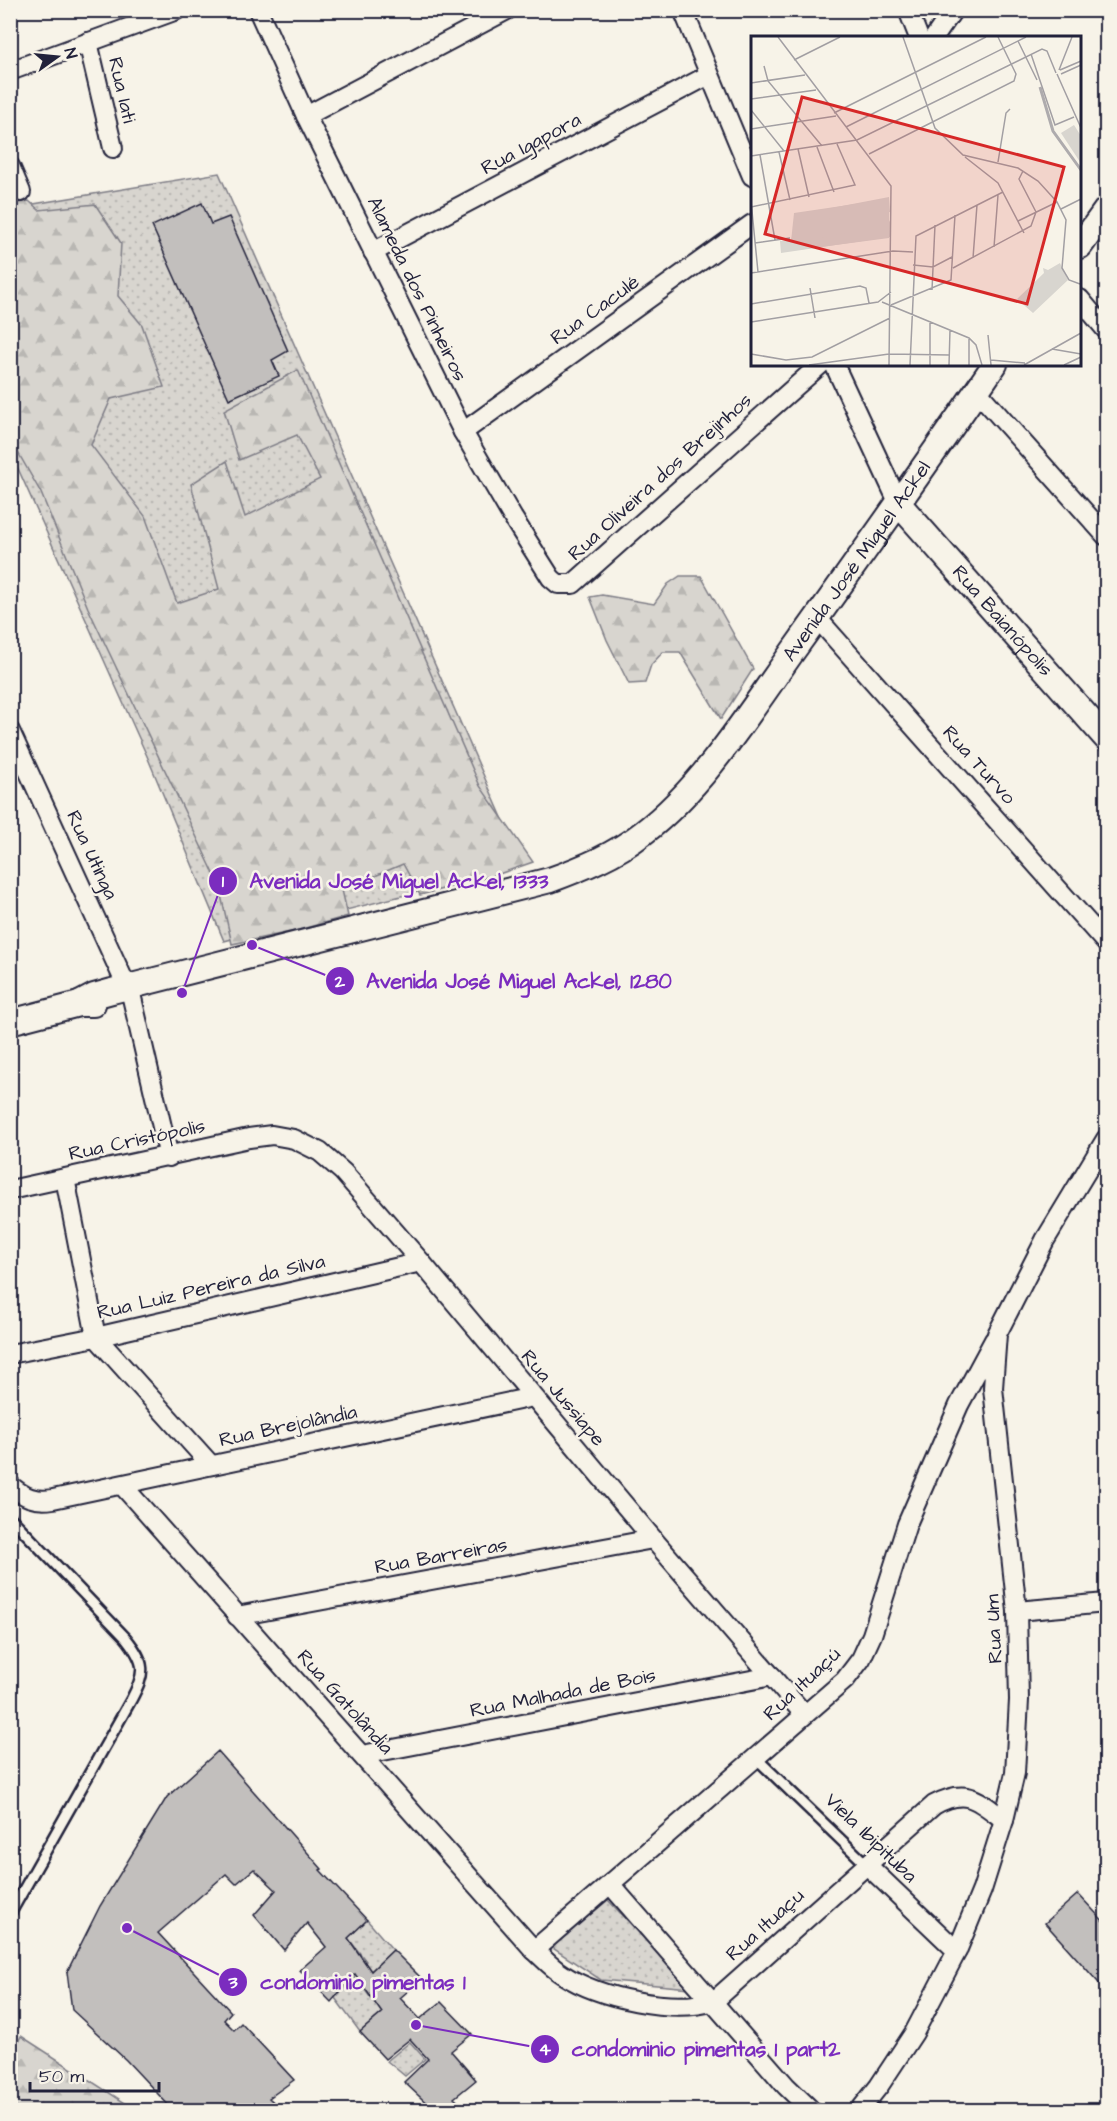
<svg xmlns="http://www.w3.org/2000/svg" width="1117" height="2121" font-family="'Architects Daughter',sans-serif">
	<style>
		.grass { fill: url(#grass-dots); stroke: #7d7c85; stroke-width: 1.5 }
		.forest { fill: url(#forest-firs); stroke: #7d7c85; stroke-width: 1.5 }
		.building { fill: #c2bfbd; stroke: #22223b; stroke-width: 1.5 }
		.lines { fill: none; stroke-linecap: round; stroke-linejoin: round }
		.service-casing { stroke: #22223b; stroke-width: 14 }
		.minor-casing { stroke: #22223b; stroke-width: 22 }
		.tertiary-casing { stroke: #22223b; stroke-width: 28 }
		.service { stroke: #f7f3e8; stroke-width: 9 }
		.minor { stroke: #f7f3e8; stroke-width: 18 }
		.tertiary { stroke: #f7f3e8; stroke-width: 24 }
		.labels { text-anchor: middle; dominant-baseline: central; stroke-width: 5; stroke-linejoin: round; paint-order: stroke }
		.street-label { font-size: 20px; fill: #22223b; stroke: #f7f3e8 }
		.inset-river { fill: none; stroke: #aeabad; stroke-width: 3 }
		.inset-road { fill: none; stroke: #a29fa3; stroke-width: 1.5 }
		.view { fill: #d62828; fill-opacity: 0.15; stroke: #d62828; stroke-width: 3 }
		.inset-edge { fill: none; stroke: #22223b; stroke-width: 3 }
		.leader { fill: none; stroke: #7b2cbf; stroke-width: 2 }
		.callout-dot { fill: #7b2cbf; stroke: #f7f3e8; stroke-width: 2 }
		.mark-label { font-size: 18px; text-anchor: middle; font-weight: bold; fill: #fff }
		.callout-label { font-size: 21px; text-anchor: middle; font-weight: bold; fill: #7b2cbf; stroke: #f7f3e8; stroke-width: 5; stroke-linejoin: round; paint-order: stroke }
	</style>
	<defs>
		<pattern id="grass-dots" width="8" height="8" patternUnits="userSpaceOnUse" patternTransform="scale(1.5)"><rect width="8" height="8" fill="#d8d5cf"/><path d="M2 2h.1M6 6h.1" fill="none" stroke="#b9b7b3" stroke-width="1.8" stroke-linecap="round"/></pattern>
		<pattern id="forest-firs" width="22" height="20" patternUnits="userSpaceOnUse" patternTransform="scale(1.5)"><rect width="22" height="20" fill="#d8d5cf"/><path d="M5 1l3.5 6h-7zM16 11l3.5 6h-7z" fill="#b9b7b3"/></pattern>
	</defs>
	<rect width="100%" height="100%" fill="#f7f3e8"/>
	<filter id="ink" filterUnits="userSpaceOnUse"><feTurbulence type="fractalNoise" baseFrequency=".0167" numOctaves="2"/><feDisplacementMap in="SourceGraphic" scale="12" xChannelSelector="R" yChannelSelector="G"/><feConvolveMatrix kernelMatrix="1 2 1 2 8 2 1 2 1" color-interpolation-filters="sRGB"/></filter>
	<g filter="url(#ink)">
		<g class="grass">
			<polygon points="219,173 515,847 519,866 224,941 147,756 11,453 10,208"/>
			<polygon points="608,1900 691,1988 601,1980 551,1947"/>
			<polygon points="367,1920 393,1950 359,1982 382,2013 360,2032 335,1998 355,1977 366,1961 348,1938"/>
			<polygon points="410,2042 425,2059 405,2076 387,2061"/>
		</g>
		<g class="forest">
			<polygon points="29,201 39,210 95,204 121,243 118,296 142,325 164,387 111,399 91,445 145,516 177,603 219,589 191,484 227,461 245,517 320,479 297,435 239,460 224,410 298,370 480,786 533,862 499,874 420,895 403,864 342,890 348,916 295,931 232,944 218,882 88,608 41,493 11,440 11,204"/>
			<polygon points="680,576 701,576 753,669 721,719 680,652 663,652 651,665 645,683 629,684 607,640 590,597 602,595 654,604 668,584"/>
			<polygon points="21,2036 136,2110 11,2110 11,2057"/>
		</g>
		<g class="building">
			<polygon points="202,203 211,224 229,217 288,351 272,360 279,376 229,399 152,226"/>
			<polygon points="218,1751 322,1869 320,1870 367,1920 348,1938 371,1971 393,1950 422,1979 400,1998 420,2019 441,2002 472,2034 451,2051 476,2080 454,2098 467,2110 434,2110 404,2082 428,2059 410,2039 385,2059 360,2032 382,2013 355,1974 331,2002 300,1970 326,1947 307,1923 284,1950 254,1915 276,1890 254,1869 236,1884 226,1874 158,1933 231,2012 224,2020 234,2030 241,2023 294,2080 269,2098 282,2110 173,2110 126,2060 72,2010 67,1972 100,1906 167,1797"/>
			<polygon points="1078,1894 1107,1925 1107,1992 1045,1923"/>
		</g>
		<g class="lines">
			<defs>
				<g id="service">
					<path d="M10,1517L126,1638C146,1663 146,1672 131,1700L10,1914"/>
					<polyline points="755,1757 866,1864"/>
				</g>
				<g id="minor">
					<polyline points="258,10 306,116 463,432 513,518 551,578 558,584 573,584 821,364"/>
					<polyline points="683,10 752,176"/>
					<polyline points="908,10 919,38"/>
					<polyline points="934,38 953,10"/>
					<polyline points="88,42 113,148"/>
					<polyline points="10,71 177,10"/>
					<polyline points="306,116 507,10"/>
					<polyline points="10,166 21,192"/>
					<polyline points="373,252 709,75"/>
					<polyline points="1080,299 1106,330"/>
					<polyline points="834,364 899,504"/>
					<polyline points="977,391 1106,536"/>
					<polyline points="463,432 752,224"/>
					<polyline points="817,618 1106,943"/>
					<polyline points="10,731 132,998 169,1157"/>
					<polyline points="65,1178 96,1337 211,1465"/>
					<polyline points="10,1190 249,1138 272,1135 294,1139 320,1152 343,1172 421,1262 653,1539 804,1714"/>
					<polyline points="10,1354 96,1337 421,1262"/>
					<path d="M10,1485C24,1497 35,1502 53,1499L533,1397"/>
					<path d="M122,1485L534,1950C543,1958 552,1968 562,1974C599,1998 673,2014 714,2001L934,1805C967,1787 978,1800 1004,1820"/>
					<polyline points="1017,1611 1106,1603"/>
					<polyline points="237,1616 653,1539"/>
					<polyline points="362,1755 772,1676"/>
					<polyline points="866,1864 957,1951"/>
					<polyline points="610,1884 786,2086 811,2110"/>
					<polyline points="534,1950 845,1680 861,1659 872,1635 907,1524 959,1405 994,1340"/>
					<polyline points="860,2110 879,2086 914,2033 957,1951 982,1890 1004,1820 1015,1773 1019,1700 1017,1611 993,1388 997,1334 1045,1240 1106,1139"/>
				</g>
				<g id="tertiary">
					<polyline points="1080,246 1106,210"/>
					<path id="s1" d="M899,504L1106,738"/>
					<path id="s2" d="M79,1004L94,996L112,991L550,880C583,868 615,855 643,833C703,787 749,713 793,651C861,556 929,461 995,364"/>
					<polyline points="10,1022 79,1004 93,1004"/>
				</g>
			</defs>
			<use href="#service" class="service-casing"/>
			<use href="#minor" class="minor-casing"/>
			<use href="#tertiary" class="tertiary-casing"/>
			<use href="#service" class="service"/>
			<use href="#minor" class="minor"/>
			<use href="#tertiary" class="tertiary"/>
		</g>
	</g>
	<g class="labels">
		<g class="street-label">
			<text transform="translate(122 90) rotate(77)">Rua Iati</text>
			<text transform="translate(531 144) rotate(-28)">Rua Igapora</text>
			<text transform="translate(417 289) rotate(64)">Alameda dos Pinheiros</text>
			<text transform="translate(595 310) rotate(-36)">Rua Caculé</text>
			<text transform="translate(660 477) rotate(-42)">Rua Oliveira dos Brejinhos</text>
			<text stroke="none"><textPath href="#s2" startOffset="939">Avenida José Miguel Ackel</textPath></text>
			<text stroke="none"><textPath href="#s1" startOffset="156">Rua Baianópolis</textPath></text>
			<text transform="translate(979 765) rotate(48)">Rua Turvo</text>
			<text transform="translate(92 855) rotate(65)">Rua Utinga</text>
			<text transform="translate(137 1140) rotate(-12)">Rua Cristópolis</text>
			<text transform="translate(211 1287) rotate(-13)">Rua Luiz Pereira da Silva</text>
			<text transform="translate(563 1398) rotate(50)">Rua Jussiape</text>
			<text transform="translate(288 1426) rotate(-12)">Rua Brejolândia</text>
			<text transform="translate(441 1556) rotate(-10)">Rua Barreiras</text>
			<text transform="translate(994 1629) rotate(-93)">Rua Um</text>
			<text transform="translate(802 1684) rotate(-43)">Rua Ituaçú</text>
			<text transform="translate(563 1693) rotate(-11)">Rua Malhada de Bois</text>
			<text transform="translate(345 1702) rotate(48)">Rua Gatolândia</text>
			<text transform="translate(871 1838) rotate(44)">Viela Ibipituba</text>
			<text transform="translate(765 1925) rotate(-42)">Rua Ituaçu</text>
		</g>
	</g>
	<g transform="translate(751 36)">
		<rect width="330" height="330" fill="#f7f3e8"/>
		<path d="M138,163V202L39,215L43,177Z" fill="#d8d5cf"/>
		<path d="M138,161L139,176L134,177L139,186V201L30,217L29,205L40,204L43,193L48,191H68L72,202L94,197V191H80L79,186L86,185L84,175L78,176L79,184H72L70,174ZM309,227L317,244L282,277L266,263L293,237L292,232L297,234Z" fill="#d8d5cf"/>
		<path d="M323,89L330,100L329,126L310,97Z" fill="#d8d5cf"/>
		<path class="inset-river" d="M289,51L302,95L330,134"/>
		<path class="inset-road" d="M27,1L140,150L138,329M152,1L184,92L212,119L267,132L287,145L306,166L315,184L311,232L318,244L329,248M267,5L286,44M280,18L304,89L323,81M43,24L89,1M13,30L17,45L71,110M308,34L321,1M309,34L330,25M306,38L330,92M310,38L330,29M0,47L54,39M0,63L65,54M0,74L33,115M83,77L235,1M95,91L275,1M0,93L85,80M66,111L83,156M47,113L58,161M28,116L39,164M118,118L263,45L265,38L247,1M9,119L24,204M0,120L106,104L291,13L296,15L305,37M214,121L247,147L273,197M247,126L255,77L259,73M0,165L7,236M0,171L104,149L86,108M310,173L330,163M267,185L306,166M4,207L39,202M243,211L247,159M222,222L226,169M162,229L182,231L201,221M202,232L280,190L285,176L268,143L272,135M0,237L142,215L162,216M59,252L64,282M181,254L184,189M131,266L218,302L225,309L231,329M0,268L109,250L115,252L118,267M140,269L200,244L204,179M0,286L127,266L140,256M237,299L240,329M218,303V329M301,313L330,318M0,318L35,324L61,321L139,282M240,324L274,327M58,329L138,318L198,319M159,329L165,200L252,156M179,329V285M198,329L199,294M273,329L330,297M313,329L330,321"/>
		<path class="view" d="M51,61L313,131L276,268L14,198Z"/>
		<rect width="330" height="330" class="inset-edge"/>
	</g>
	<path class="leader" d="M182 993L223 881M252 945L340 981M127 1928L233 1982M416 2025L545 2049"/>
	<g class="callout-dot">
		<circle cx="182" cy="993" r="6"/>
		<circle cx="252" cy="945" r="6"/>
		<circle cx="127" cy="1928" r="6"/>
		<circle cx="416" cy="2025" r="6"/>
		<circle cx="223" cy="881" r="15"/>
		<circle cx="340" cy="981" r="15"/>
		<circle cx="233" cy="1982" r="15"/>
		<circle cx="545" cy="2049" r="15"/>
	</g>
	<g class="mark-label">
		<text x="223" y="887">1</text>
		<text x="340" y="987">2</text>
		<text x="233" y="1988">3</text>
		<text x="545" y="2055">4</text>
	</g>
	<g class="callout-label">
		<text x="399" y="888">Avenida José Miguel Ackel, 1333</text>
		<text x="519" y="988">Avenida José Miguel Ackel, 1280</text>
		<text x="363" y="1989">condominio pimentas 1</text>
		<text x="706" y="2056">condominio pimentas 1 part2</text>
	</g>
	<rect width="1117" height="2121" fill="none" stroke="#f7f3e8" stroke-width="36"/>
	<rect x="18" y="18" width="1081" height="2085" fill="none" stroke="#22223b" stroke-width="2" filter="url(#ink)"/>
	<g transform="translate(57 57) rotate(75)" stroke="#f7f3e8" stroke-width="4.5" paint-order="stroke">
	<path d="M0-4.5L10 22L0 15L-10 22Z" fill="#22223b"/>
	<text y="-9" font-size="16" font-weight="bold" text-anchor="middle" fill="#22223b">N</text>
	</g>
	<path d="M30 2082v9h129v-9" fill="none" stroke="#22223b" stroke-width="3"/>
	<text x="39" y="2082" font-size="18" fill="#22223b" stroke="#f7f3e8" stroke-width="4.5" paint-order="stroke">50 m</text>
</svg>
